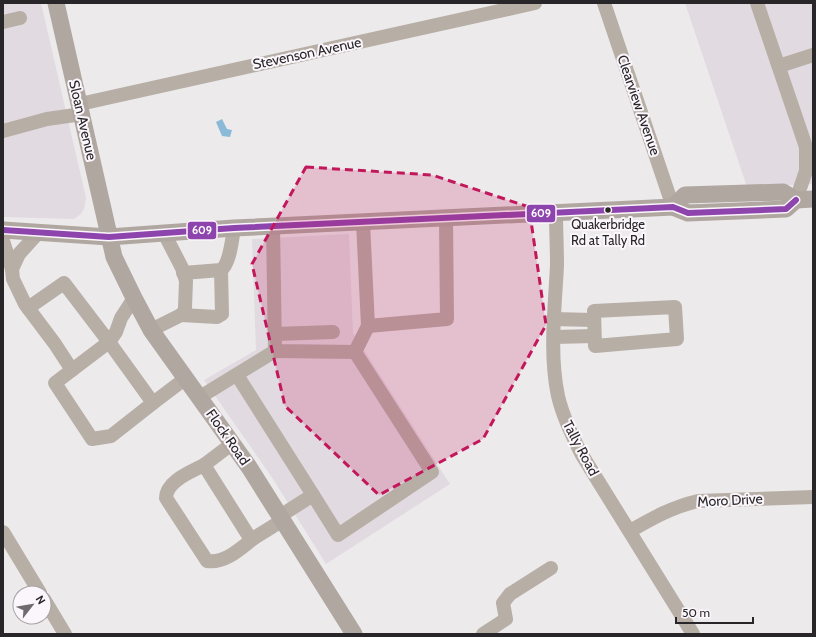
<svg xmlns="http://www.w3.org/2000/svg" width="816" height="637" font-family="Cabin,sans-serif">
	<style>
		.built { fill: #e1dae0 }
		.water { fill: #8abad8 }
		.lines { fill: none; stroke-linecap: round; stroke-linejoin: round }
		.minor { stroke: #b7aea6; stroke-width: 14 }
		.major { stroke: #afa7a0; stroke-width: 17 }
		.bus-1-casing { stroke: #fbf6fb; stroke-width: 9 }
		.bus-1 { stroke: #8e44ad; stroke-width: 6 }
		.marked { fill: #c2185b; fill-opacity: 0.2; stroke: #c2185b; stroke-width: 3; stroke-dasharray: 8 5; stroke-linejoin: round }
		.bus-dot { fill: #282628; stroke: #fbf6fb; stroke-width: 1.5 }
		.labels { text-anchor: middle; dominant-baseline: central; stroke-width: 4; stroke-linejoin: round; paint-order: stroke }
		.bus-label { font-size: 13px; fill: #282628; stroke: #fbf6fb }
		.street-label { font-size: 14px; fill: #282628; stroke: #fbf6fb }
		.line-badge { stroke: #fbf6fb; stroke-width: 1.5 }
		.badge-label { font-size: 11px; text-anchor: middle; font-weight: bold; fill: #fff }
	</style>
	<rect width="100%" height="100%" fill="#edeaec"/>
	<g class="built">
		<polygon points="3,3 41,3 86,198 84,209 81,214 74,219 3,217"/>
		<polygon points="685,3 813,3 813,184 747,187"/>
		<polygon points="349,234 353,333 450,484 326,564 273,479 204,380 256,350 252,239"/>
	</g>
	<polygon class="water" points="222,119 227,129 232,130 230,137 222,136 216,122"/>
	<g class="lines">
		<g class="minor">
			<polyline points="604,3 673,207"/>
			<polyline points="757,3 806,147 813,161"/>
			<polyline points="3,22 20,18"/>
			<polyline points="779,66 813,55"/>
			<polyline points="80,104 535,3"/>
			<polyline points="3,131 47,119 82,114"/>
			<polyline points="796,200 806,171 806,149"/>
			<path d="M556,213C556,230 557,247 557,265C555,308 549,353 558,396C563,417 572,436 582,455L693,634"/>
			<polyline points="273,226 275,351 355,352 368,326 363,222"/>
			<polyline points="3,241 12,269 13,279 25,304 55,344 72,370 109,342 153,403 186,378"/>
			<polyline points="12,269 19,254 38,233"/>
			<path d="M183,273L221,270C230,264 232,239 234,228"/>
			<polygon points="675,307 677,339 595,346 594,311"/>
			<polyline points="28,308 64,283 109,342 116,332 121,318 134,298"/>
			<polyline points="181,315 217,317 222,314 221,270"/>
			<polyline points="553,319 593,320"/>
			<polyline points="368,326 447,319 446,218"/>
			<polyline points="151,330 181,315 184,312 185,308 186,281 182,268 164,233"/>
			<polyline points="275,334 333,332"/>
			<polyline points="554,337 594,336"/>
			<polyline points="72,370 55,383 92,439 111,436 153,403"/>
			<polyline points="237,375 313,495 280,516"/>
			<polyline points="200,397 275,351"/>
			<polyline points="233,443 204,465 250,538 254,538 283,520"/>
			<path d="M204,465C191,472 166,481 166,498L207,561C225,564 241,548 254,538"/>
			<polyline points="313,495 338,535 432,472 355,352"/>
			<path d="M630,531C653,518 672,507 698,501L813,497"/>
			<polyline points="3,532 40,593"/>
			<polyline points="44,599 65,634"/>
			<polyline points="483,634 506,619 503,603 510,594 551,568"/>
		</g>
		<g class="major">
			<polyline points="56,3 114,257 134,298 151,330 249,467 354,634"/>
			<polyline points="673,207 685,195 783,192 796,200 813,199"/>
			<polyline points="3,230 109,237 234,228 673,207 688,213 786,209 796,200"/>
		</g>
		<defs>
			<polyline id="bus-1" points="3,230 109,237 234,228 673,207 688,213 786,209 796,200"/>
		</defs>
		<use href="#bus-1" class="bus-1-casing"/>
		<use href="#bus-1" class="bus-1"/>
	</g>
	<path class="marked" d="M306,167L432,175L529,207L546,325L483,439L379,495L285,406L252,264Z"/>
	<circle class="bus-dot" cx="608" cy="210" r="3.5"/>
	<g class="labels">
		<g class="bus-label">
			<text x="608" y="224">Quakerbridge<tspan x="608" dy="16">Rd at Tally Rd</tspan></text>
		</g>
		<g class="street-label">
			<text transform="translate(307 53) rotate(-12)">Stevenson Avenue</text>
			<text transform="translate(639 105) rotate(71)">Clearview Avenue</text>
			<text transform="translate(83 120) rotate(77)">Sloan Avenue</text>
			<text transform="translate(228 437) rotate(55)">Flock Road</text>
			<text transform="translate(581 448) rotate(62)">Tally Road</text>
			<text transform="translate(730 500) rotate(-3)">Moro Drive</text>
		</g>
	</g>
	<g class="line-badge">
		<rect x="526" y="204" width="30" height="19" rx="4" fill="#8e44ad"/>
		<rect x="187" y="221" width="30" height="19" rx="4" fill="#8e44ad"/>
	</g>
	<g class="badge-label">
		<text x="541" y="217">609</text>
		<text x="202" y="234">609</text>
	</g>
	<rect width="816" height="637" fill="none" stroke="#282628" stroke-width="8"/>
	<g transform="translate(32 605) rotate(59)"><circle r="19" fill="#fbf6fb" stroke="#a7a3a7"/>
	<path d="M0-3L7 15L0 10L-7 15Z" fill="#6d6b6d"/>
	<text y="-6" font-size="11" font-weight="bold" text-anchor="middle" fill="#282628">N</text>
	</g>
	<path d="M676 617v6h77v-6" fill="none" stroke="#282628" stroke-width="2"/>
	<text x="682" y="617" font-size="12" fill="#282628" stroke="#fbf6fb" stroke-width="3" paint-order="stroke">50 m</text>
</svg>
